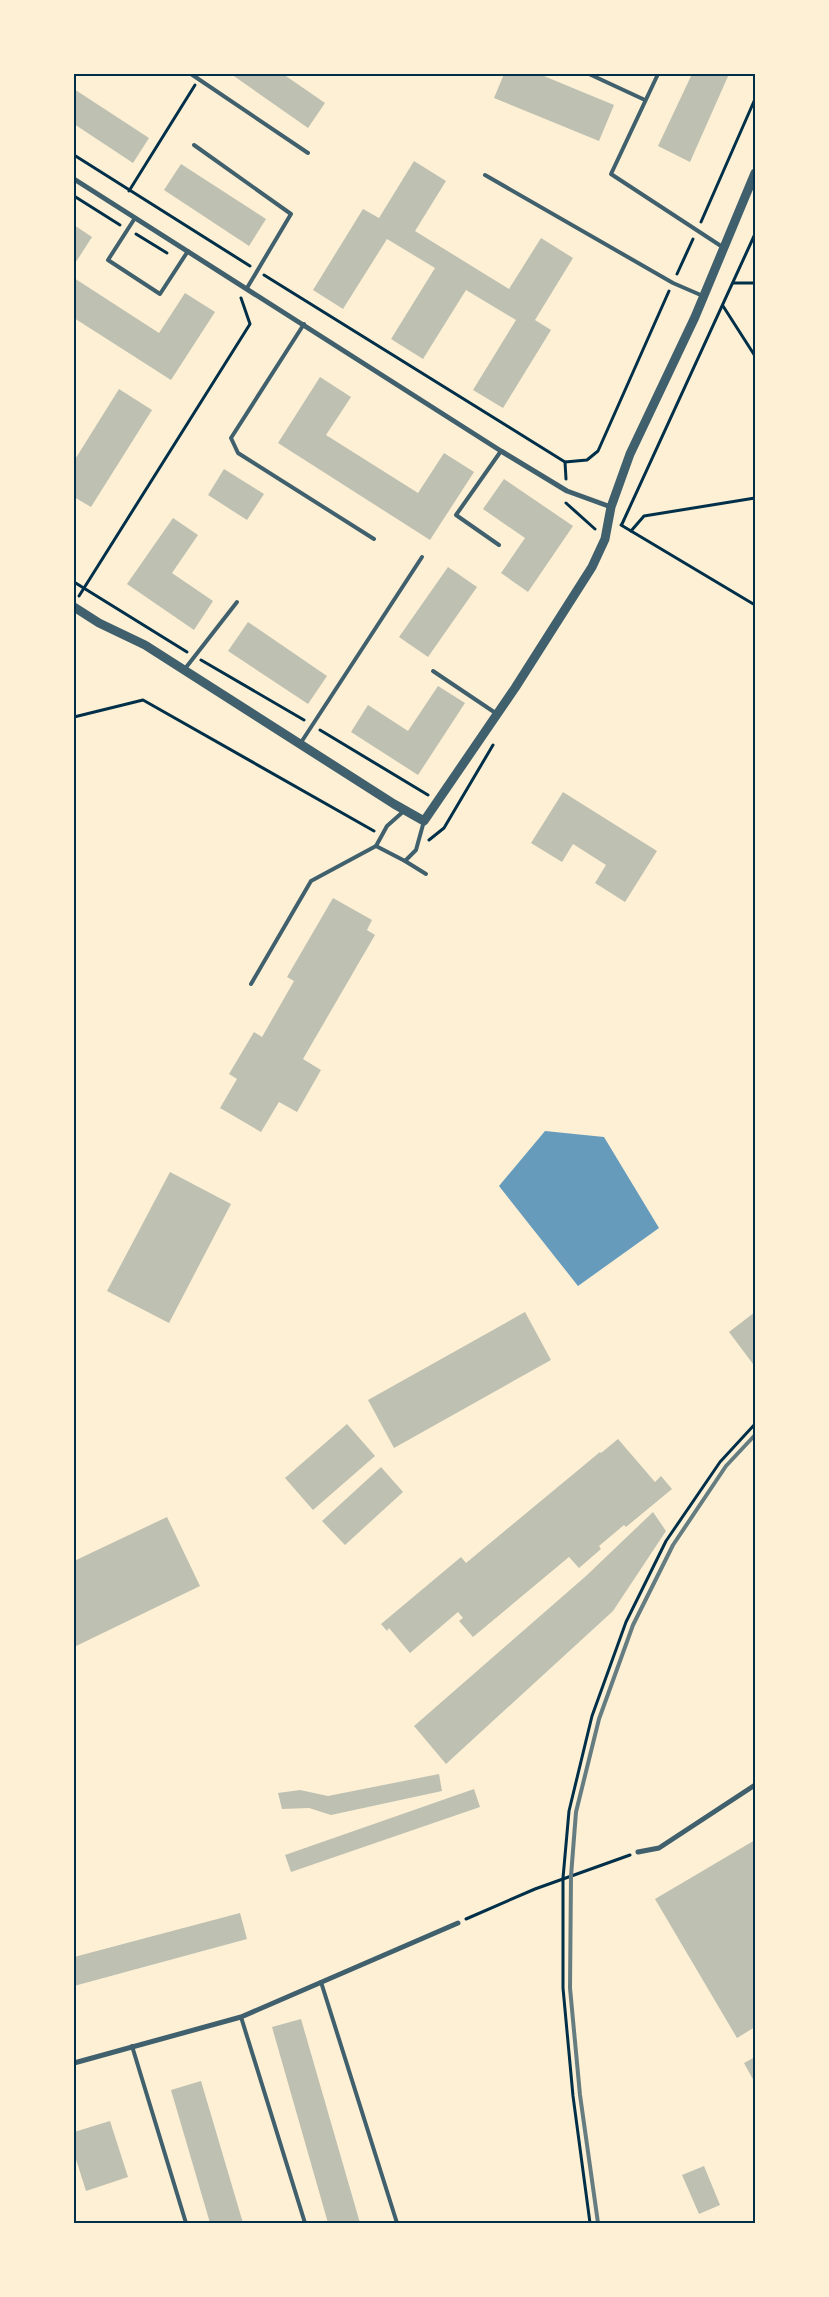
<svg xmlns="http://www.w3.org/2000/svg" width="829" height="2297" font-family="'Noto Sans',sans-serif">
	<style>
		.water { fill: #669bbc }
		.building { fill: #bec0b2 }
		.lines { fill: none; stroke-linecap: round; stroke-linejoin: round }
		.path { stroke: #003049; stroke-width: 3 }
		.service { stroke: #3f606c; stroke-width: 4 }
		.minor { stroke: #3f606c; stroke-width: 5 }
		.tertiary { stroke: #3f606c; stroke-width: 9 }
		.rail { stroke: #657d81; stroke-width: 4 }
		.neatline { fill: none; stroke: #003049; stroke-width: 2 }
	</style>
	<rect width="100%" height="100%" fill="#fdf0d5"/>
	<polygon class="water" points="545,1131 604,1137 659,1228 578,1286 499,1186"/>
	<g class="building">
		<polygon points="231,74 283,74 325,103 308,128"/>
		<polygon points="504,74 539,74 614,105 599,141 494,98"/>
		<polygon points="692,74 729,74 690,162 658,146"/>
		<polygon points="74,89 149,138 133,163 74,124"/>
		<polygon points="414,161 446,181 415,231 509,289 541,238 573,258 535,320 551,330 503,408 473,390 516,320 466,290 423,359 391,339 435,268 387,239 343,309 313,290 363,209 379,218"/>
		<polygon points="181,164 266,219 249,246 164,190"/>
		<polygon points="74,225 92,237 74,265"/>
		<polygon points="74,278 159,333 185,293 215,312 171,380 74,318"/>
		<polygon points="320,377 351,397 326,435 418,493 444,453 474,472 430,540 278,443"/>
		<polygon points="119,389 152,410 91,507 74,497 74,461"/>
		<polygon points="224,469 264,494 247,520 208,495"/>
		<polygon points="504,479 573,526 528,592 501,573 525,538 483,509"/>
		<polygon points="173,518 198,535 172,573 213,601 194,630 127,584"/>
		<polygon points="448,567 477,587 428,657 399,637"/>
		<polygon points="248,622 327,676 308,704 228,651"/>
		<polygon points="438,686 465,703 418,775 351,732 368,705 408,731"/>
		<polygon points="563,792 657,851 625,902 595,883 606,865 573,844 562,862 531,843"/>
		<polygon points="333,898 372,920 367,930 375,935 303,1059 321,1070 297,1112 279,1102 261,1132 220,1108 237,1079 229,1074 254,1032 262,1037 294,981 287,977"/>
		<polygon points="170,1172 231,1204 169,1323 107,1291"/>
		<polygon points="525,1312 551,1360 394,1448 368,1400"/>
		<polygon points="755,1312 755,1363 753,1364 729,1332"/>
		<polygon points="347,1424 375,1456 313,1510 285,1478"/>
		<polygon points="618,1439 655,1482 661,1476 672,1489 626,1527 624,1525 599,1546 601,1549 579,1568 569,1557 473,1637 459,1621 463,1618 458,1612 410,1653 389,1628 387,1631 381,1624 461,1557 466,1563 600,1452 601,1453"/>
		<polygon points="381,1467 403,1492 345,1545 322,1521"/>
		<polygon points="653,1512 666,1531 613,1611 446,1764 414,1726 586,1576"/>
		<polygon points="167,1517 200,1586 74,1647 74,1561"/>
		<polygon points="439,1774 442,1791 331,1815 309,1808 282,1809 278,1793 300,1790 328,1796"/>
		<polygon points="474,1789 480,1807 291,1872 285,1855"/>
		<polygon points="755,1840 755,2027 737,2038 655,1899"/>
		<polygon points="240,1913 247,1939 74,1986 74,1957"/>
		<polygon points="301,2019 360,2223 328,2223 272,2027"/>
		<polygon points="755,2057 755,2083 744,2063"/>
		<polygon points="201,2081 243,2223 210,2223 171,2090"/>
		<polygon points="110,2121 128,2177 86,2191 74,2153 74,2132"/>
		<polygon points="704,2166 720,2205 699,2214 682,2175"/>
	</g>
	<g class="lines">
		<g class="path">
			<polyline points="74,155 250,266"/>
			<polyline points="129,191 195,85"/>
			<polyline points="74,196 120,225"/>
			<polyline points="701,222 755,99"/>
			<polyline points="136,234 167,253"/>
			<polyline points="677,274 693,239"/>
			<polyline points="264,275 565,462 587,460 598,451 669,291"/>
			<polyline points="733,283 755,283"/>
			<polyline points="723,306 755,356"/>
			<polyline points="565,462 566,479"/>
			<polyline points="566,503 595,529"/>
			<polyline points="622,524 755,234"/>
			<polyline points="621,525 755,605"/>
			<polyline points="631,531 644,516 755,498"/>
			<polyline points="74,582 187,652"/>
			<polyline points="79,596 250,324 241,298"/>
			<polyline points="201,660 304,720"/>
			<polyline points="74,717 143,700 374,831"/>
			<polyline points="320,730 428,795"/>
			<polyline points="429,840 444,828 493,745"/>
			<polyline points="466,1919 535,1889 630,1855"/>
			<polyline points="590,2223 573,2096 563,1988 563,1878 569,1811 592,1716 626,1622 666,1541 720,1462 755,1424"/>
		</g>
		<g class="service">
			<polyline points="191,74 308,153"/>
			<polyline points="589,74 645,100"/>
			<polyline points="658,74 611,174 724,248"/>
			<polyline points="194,145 291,214 247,288"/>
			<polyline points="485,175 673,283 703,296"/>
			<polyline points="135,218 108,260 160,294 188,251"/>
			<polyline points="304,324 231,438 238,453 374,539"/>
			<polyline points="499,545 456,515 501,451"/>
			<polyline points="184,670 237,602"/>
			<polyline points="433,671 497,714"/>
			<polyline points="300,744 422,557"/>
			<polyline points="405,810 387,826 376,846 405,861 416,850 424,821"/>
			<polyline points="405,861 426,874"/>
			<polyline points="251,984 311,881 376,846"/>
			<polyline points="321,1982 397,2223"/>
			<polyline points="241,2017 305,2223"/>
			<polyline points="132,2046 186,2223"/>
		</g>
		<g class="minor">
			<polyline points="74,179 501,451 567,491 611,507"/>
			<polyline points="638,1852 659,1848 755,1785"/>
			<polyline points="74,2063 241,2017 458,1923"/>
		</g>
		<polyline class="tertiary" points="74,607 99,623 145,645 394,804 424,821 515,688 592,567 605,539 611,507 630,454 695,317 755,173"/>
		<polyline class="rail" points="598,2223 580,2095 570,1988 571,1876 576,1812 599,1719 633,1625 673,1545 726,1466 755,1435"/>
	</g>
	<rect width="829" height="2297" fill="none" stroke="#fdf0d5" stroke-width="150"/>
	<rect x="75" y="75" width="679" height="2147" class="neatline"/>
</svg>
